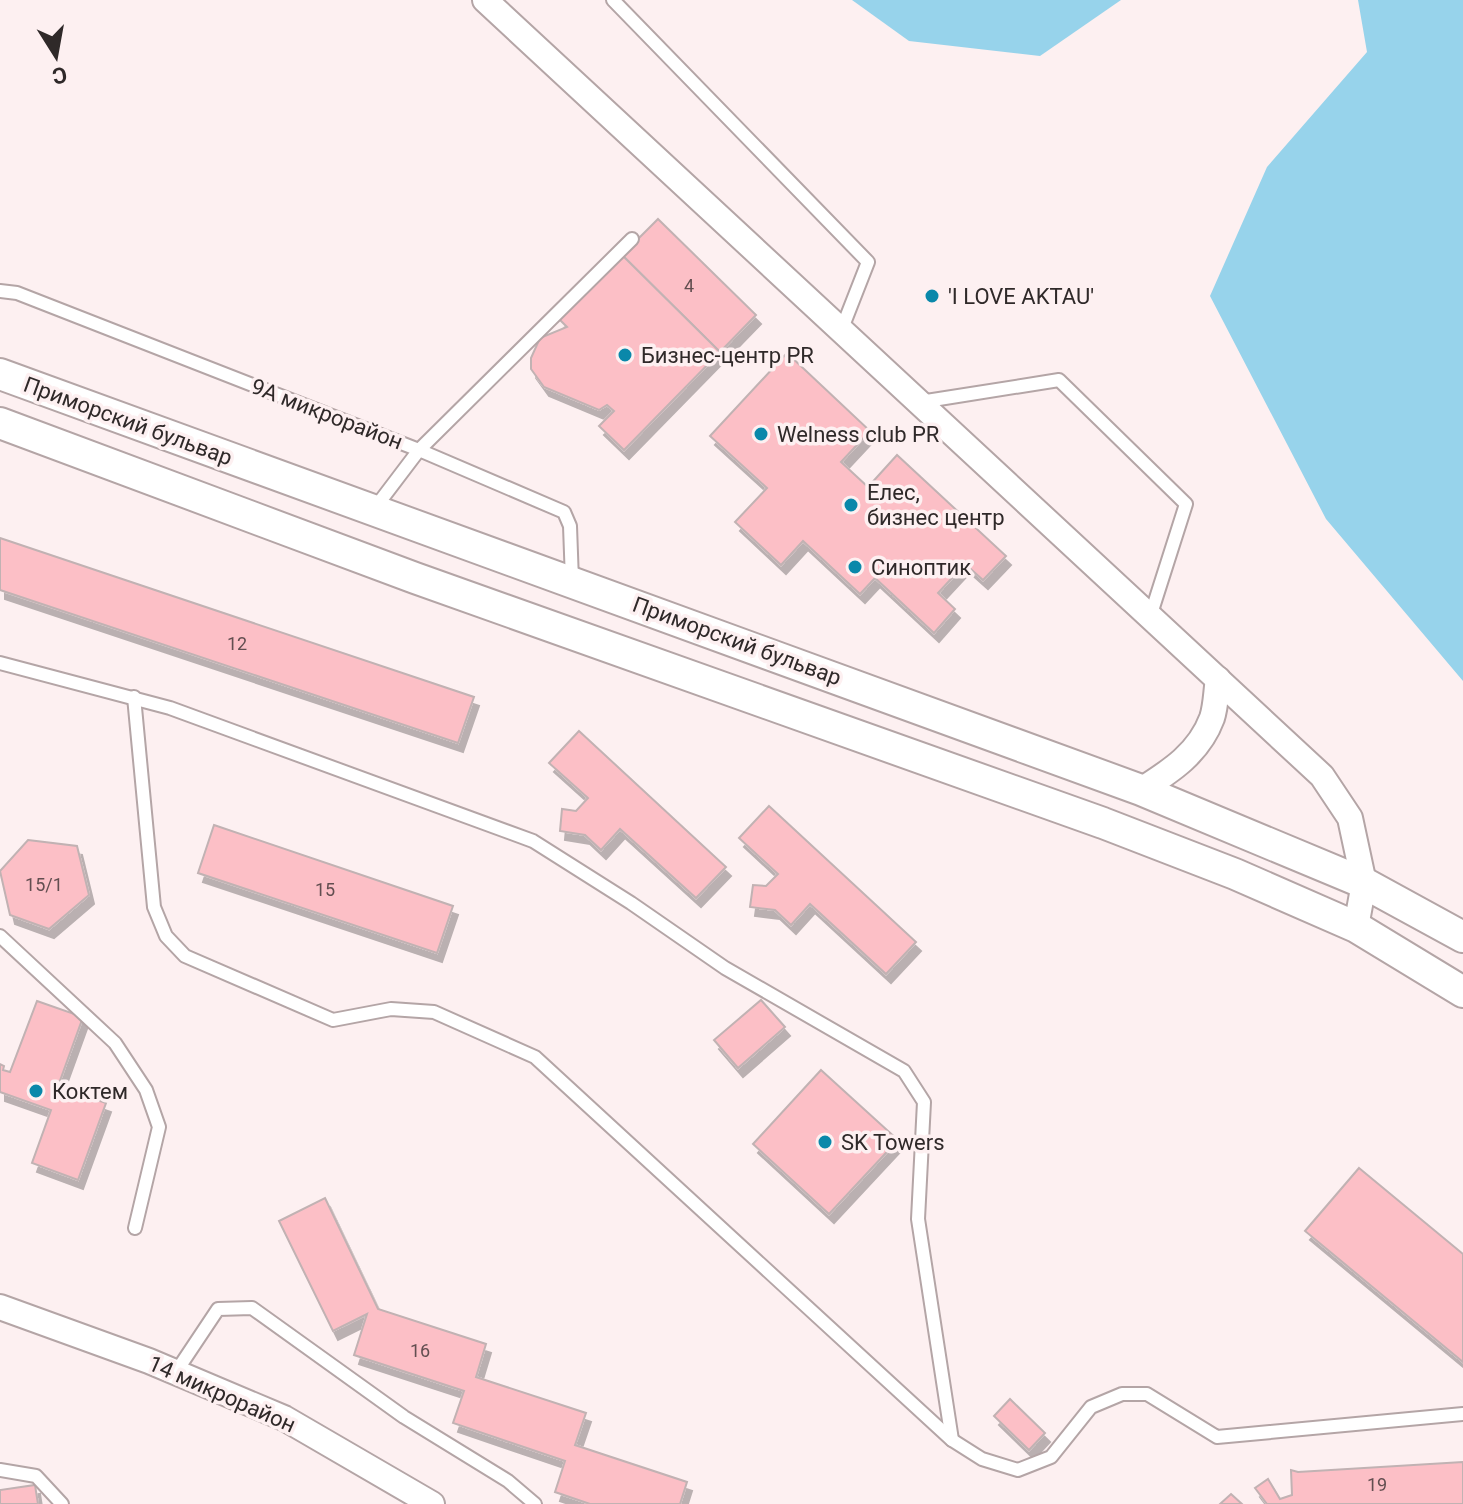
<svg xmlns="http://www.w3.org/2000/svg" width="1463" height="1504" font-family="Roboto,sans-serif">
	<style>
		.water { fill: #97d3eb }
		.building { fill: #fcbfc6; stroke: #c1b2b3; stroke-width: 2; filter: url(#shadow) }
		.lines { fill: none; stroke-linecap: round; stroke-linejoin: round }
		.service-casing { stroke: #b4a5a6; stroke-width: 16 }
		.minor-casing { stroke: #b4a5a6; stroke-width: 28 }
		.tertiary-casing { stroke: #b4a5a6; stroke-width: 34 }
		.service { stroke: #fff; stroke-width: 12 }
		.minor { stroke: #fff; stroke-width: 24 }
		.tertiary { stroke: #fff; stroke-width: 30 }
		.poi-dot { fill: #0a88aa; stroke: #fdf0f1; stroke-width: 3 }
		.labels { text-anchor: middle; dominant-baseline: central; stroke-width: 7; stroke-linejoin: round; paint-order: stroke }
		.number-label { font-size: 18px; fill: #624e50 }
		.poi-label { font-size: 22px; fill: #2f2929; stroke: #fdf0f1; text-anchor: start }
		.street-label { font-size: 22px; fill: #2f2929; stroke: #fdf0f1 }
	</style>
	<defs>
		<filter id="shadow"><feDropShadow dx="5" dy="9" stdDeviation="0" flood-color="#0004"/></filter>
	</defs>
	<rect width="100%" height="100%" fill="#fdf0f1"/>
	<g class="water">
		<polygon points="852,0 1121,0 1040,56 909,41"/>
		<polygon points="1358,0 1463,0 1463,681 1326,519 1210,296 1267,167 1367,52"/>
	</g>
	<g class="building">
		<polygon points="658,219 756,315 720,352 622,255"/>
		<polygon points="622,255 720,352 624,450 599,426 614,411 607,405 599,410 544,387 531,369 531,358 540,338 567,327 559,319"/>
		<polygon points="787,353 870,431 841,462 868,487 897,455 1006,556 983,580 965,564 938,593 955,609 934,633 875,578 860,594 803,541 781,565 735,522 767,488 710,436"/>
		<polygon points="0,538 474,697 458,743 0,590"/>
		<polygon points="579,731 726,867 696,898 620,829 601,850 585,835 560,831 562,809 576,811 588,798 549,763"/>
		<polygon points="769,806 916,942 886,974 810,904 791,925 775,910 750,907 753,885 766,886 778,874 739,838"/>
		<polygon points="214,825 453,906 437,953 198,873"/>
		<polygon points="28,840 77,846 89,895 49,929 10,915 0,871"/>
		<polygon points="761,1000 785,1027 738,1068 714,1040"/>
		<polygon points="37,1001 83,1017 57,1089 60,1087 106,1103 78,1180 32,1163 51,1110 0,1092 0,1064 4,1066 3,1070 10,1072"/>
		<polygon points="821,1070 898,1140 829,1214 753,1144"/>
		<polygon points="1359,1168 1463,1254 1463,1362 1305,1231"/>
		<polygon points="325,1198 378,1309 486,1344 476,1377 586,1413 575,1445 687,1482 680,1504 590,1504 555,1492 565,1461 453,1423 464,1391 354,1355 367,1314 333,1331 279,1221"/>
		<polygon points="1010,1399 1045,1433 1029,1450 994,1416"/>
		<polygon points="1463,1462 1463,1504 1267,1504 1255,1488 1268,1479 1280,1499 1292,1495 1291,1470 1298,1472"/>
		<polygon points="35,1485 38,1504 0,1504 0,1490"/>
		<polygon points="1231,1494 1242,1504 1220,1504"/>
	</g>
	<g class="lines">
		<defs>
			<g id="service">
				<polyline points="613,0 868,262 841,331"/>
				<polyline points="0,291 17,293 419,450 632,239"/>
				<polyline points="920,402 1059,380 1186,504 1150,617"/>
				<polyline points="375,508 419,450 564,512 570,526 572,581"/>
				<polyline points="0,663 170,708 533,841 631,903 725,968 904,1071 924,1102 918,1219 952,1440"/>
				<polyline points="134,697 154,907 166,936 185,956 333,1020 391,1009 434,1012 535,1057 952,1440 982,1459 1018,1470 1051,1457 1091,1407 1122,1394 1147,1394 1217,1437 1463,1414"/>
				<polyline points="0,936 115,1043 146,1090 159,1127 135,1228"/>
				<polyline points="176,1372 218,1309 252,1308 404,1417 508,1481 535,1504"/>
				<polyline points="0,1470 36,1476 62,1504"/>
			</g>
			<g id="minor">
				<polyline points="485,0 1322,776 1350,818 1364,883 1356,927"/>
				<path d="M1141,790C1171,771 1199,753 1212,718C1216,706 1216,691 1218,679"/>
				<polyline points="0,1307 149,1361 284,1418 432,1504"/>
			</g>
			<g id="tertiary">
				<polyline points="0,374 1141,790 1364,883 1463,937"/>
				<polyline points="0,423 415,578 1103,823 1235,874 1356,927 1463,992"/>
			</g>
		</defs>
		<use href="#service" class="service-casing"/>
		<use href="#minor" class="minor-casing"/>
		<use href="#tertiary" class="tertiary-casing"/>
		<use href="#service" class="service"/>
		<use href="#minor" class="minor"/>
		<use href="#tertiary" class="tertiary"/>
	</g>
	<g class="poi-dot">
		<circle cx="932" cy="296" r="8"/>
		<circle cx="625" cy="355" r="8"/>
		<circle cx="761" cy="434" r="8"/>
		<circle cx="851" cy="505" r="8"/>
		<circle cx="855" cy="567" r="8"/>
		<circle cx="36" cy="1091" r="8"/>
		<circle cx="825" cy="1142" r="8"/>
	</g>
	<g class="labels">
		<g class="number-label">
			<text x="689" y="285">4</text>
			<text x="237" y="643">12</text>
			<text x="44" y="884">15/1</text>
			<text x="325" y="889">15</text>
			<text x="420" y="1350">16</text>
			<text x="1377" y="1484">19</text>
		</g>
		<g class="poi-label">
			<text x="948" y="296">'I LOVE AKTAU'</text>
			<text x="641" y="355">Бизнес-центр PR</text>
			<text x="777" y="434">Welness club PR</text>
			<text x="867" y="492">Елес,<tspan x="867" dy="25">бизнес центр</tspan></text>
			<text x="871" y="567">Синоптик</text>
			<text x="52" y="1091">Коктем</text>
			<text x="841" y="1142">SK Towers</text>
		</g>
		<g class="street-label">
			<text transform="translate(327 414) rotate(21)">9А микрорайон</text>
			<text transform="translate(128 421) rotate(20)">Приморский бульвар</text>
			<text transform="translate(737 641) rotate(20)">Приморский бульвар</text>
			<text transform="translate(222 1394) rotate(24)">14 микрорайон</text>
		</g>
	</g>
	<g transform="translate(56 56) rotate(169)" stroke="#fdf0f1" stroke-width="6" paint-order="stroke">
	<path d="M0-6L14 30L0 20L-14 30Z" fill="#2f2929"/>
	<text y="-12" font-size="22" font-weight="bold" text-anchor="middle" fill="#2f2929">С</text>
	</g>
</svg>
